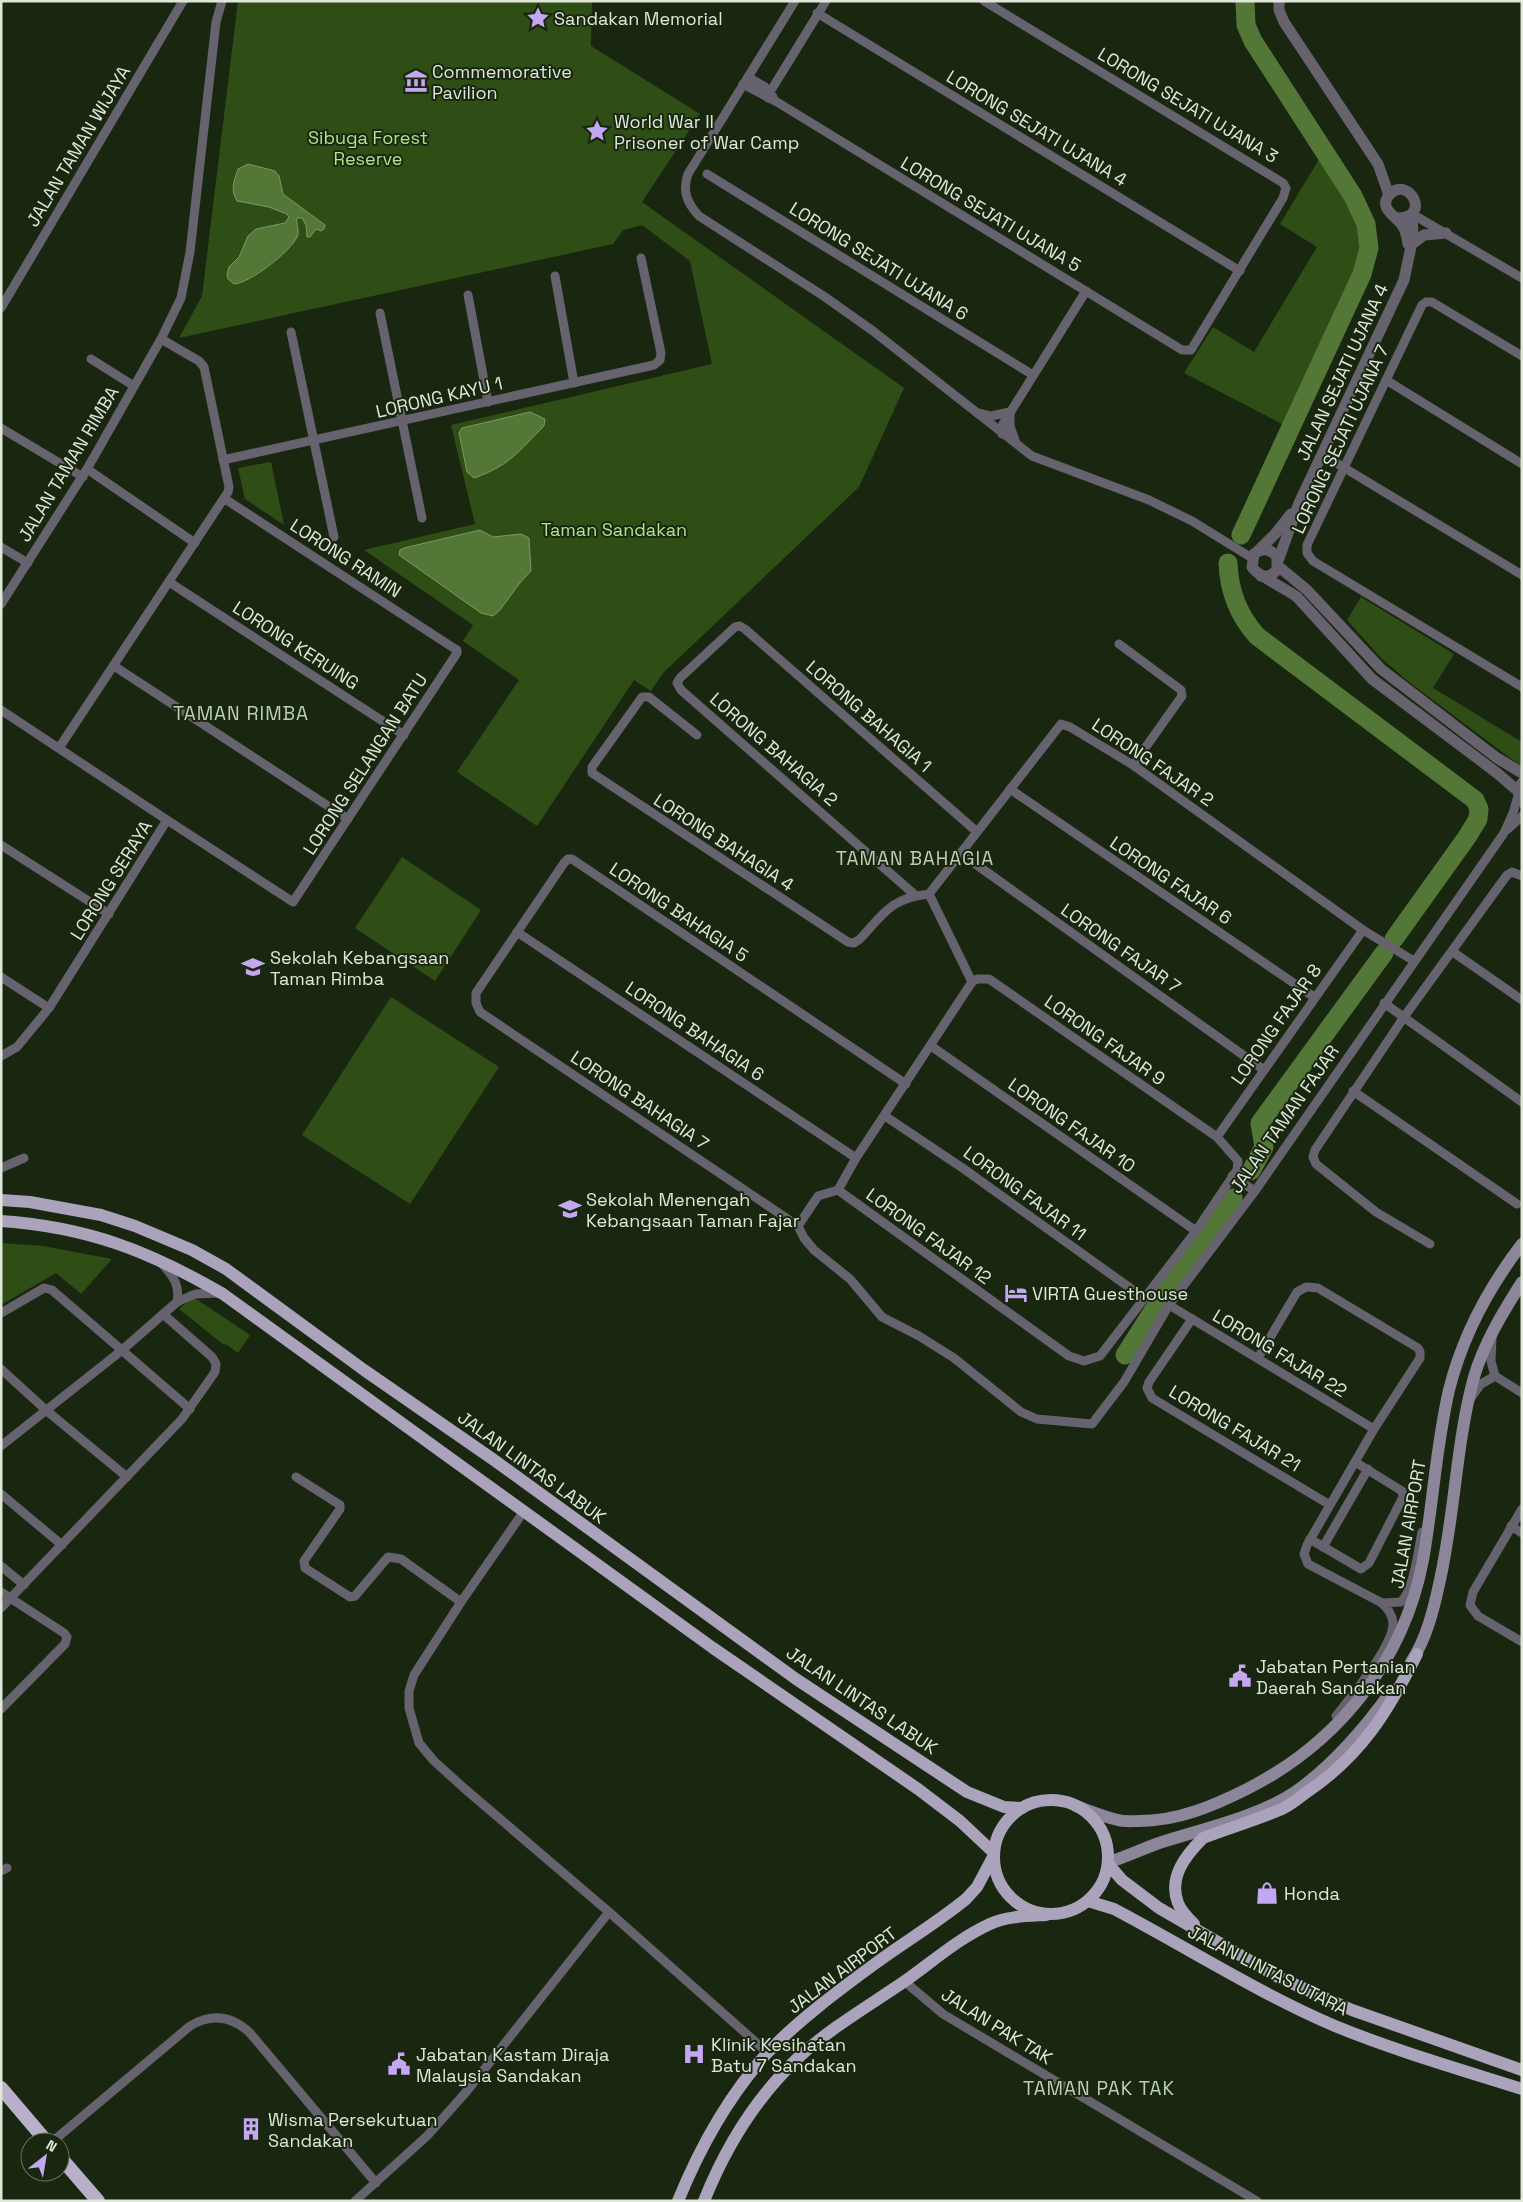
<svg xmlns="http://www.w3.org/2000/svg" width="1523" height="2202" font-family="'Space Grotesk',sans-serif">
	<style>
		.green { fill: #2f4e16 }
		.water { fill: #527737; stroke: #7c9967 }
		.lines { fill: none; stroke-linecap: round; stroke-linejoin: round }
		.river { stroke: #527737; stroke-width: 19 }
		.minor { stroke: #66626e; stroke-width: 9 }
		.tertiary { stroke: #66626e; stroke-width: 11 }
		.secondary { stroke: #8d869a; stroke-width: 12 }
		.primary { stroke: #aba2bb; stroke-width: 12 }
		.trunk { stroke: #b9afca; stroke-width: 14 }
		.labels { text-anchor: middle; dominant-baseline: central; stroke-width: 4; stroke-linejoin: round; paint-order: stroke }
		.poi-label { font-size: 18px; fill: #dee7d8; stroke: #192710; text-anchor: start }
		.street-label { font-size: 18px; fill: #dee7d8; stroke: #192710 }
		.park-label { font-size: 18px; fill: #afe58a; stroke: #192710 }
		.neighbourhood-label { font-size: 19px; letter-spacing: 1px; fill: #bdcfb2; stroke: #192710 }
	</style>
	<rect width="100%" height="100%" fill="#192710"/>
	<g class="green">
		<polygon points="238,1 592,1 591,46 700,114 642,202 904,388 859,487 663,673 651,691 634,680 537,826 457,772 519,680 463,641 473,625 364,550 475,524 451,425 712,364 690,261 642,225 623,230 613,244 179,338 202,296"/>
		<path d="M1321,156C1347,199 1368,222 1357,276L1284,425L1184,373L1213,327L1254,352L1317,247L1280,224Z"/>
		<polygon points="271,462 284,525 245,499 238,468"/>
		<polygon points="1361,597 1454,654 1433,688 1522,742 1522,767 1409,682 1381,658 1347,620"/>
		<polygon points="402,857 481,910 435,981 355,928"/>
		<polygon points="391,997 499,1067 410,1204 302,1135"/>
		<polygon points="1,1243 43,1246 112,1259 81,1294 56,1273 1,1305"/>
		<polygon points="193,1297 250,1335 238,1353 226,1344 224,1345 179,1309"/>
	</g>
	<g class="water">
		<path d="M248,164L275,171L279,176L283,194L325,225L324,229L321,231L316,229L310,237H307L306,225L302,218H297C296,224 300,232 297,237C290,252 250,283 234,284L228,279L227,274L229,267L239,257L248,236L256,229L285,223L289,217L287,214L269,207L237,201C230,190 234,181 238,169Z"/>
		<path d="M530,412L545,419L544,426C519,451 509,466 474,478L467,472L459,433L462,428Z"/>
		<polygon points="480,530 493,537 521,534 529,538 531,571 519,584 500,610 493,616 481,613 399,555 400,550 404,548"/>
	</g>
	<g class="lines">
		<g class="river">
			<polyline points="1241,535 1362,274 1369,248 1366,224 1353,196 1253,41 1246,25 1245,1"/>
			<path d="M1228,563C1229,591 1238,615 1257,636L1475,800L1479,809L1478,819L1467,837L1394,939"/>
			<polyline points="1251,1171 1264,1147 1260,1123 1384,953"/>
			<polyline points="1125,1355 1160,1300 1233,1198"/>
		</g>
		<g class="minor">
			<path d="M795,1L688,174C682,191 687,203 699,216L825,297L873,331L1032,456L1149,500L1192,521L1252,558"/>
			<polyline points="817,13 1240,271"/>
			<polyline points="748,77 765,87 773,97"/>
			<polyline points="743,84 777,102 1182,350 1191,350 1283,198 1286,188 1283,183 984,1"/>
			<polyline points="768,98 770,92 826,1"/>
			<polyline points="707,174 1033,375"/>
			<polyline points="1412,214 1522,278"/>
			<polyline points="555,276 574,383"/>
			<polyline points="468,295 488,402"/>
			<polyline points="1,308 183,1"/>
			<polyline points="380,313 422,518"/>
			<polyline points="291,332 334,537"/>
			<polyline points="1522,356 1432,302 1426,302 1422,305 1307,545 1307,553 1313,561 1522,687"/>
			<polyline points="91,359 134,386"/>
			<polyline points="1386,380 1522,464"/>
			<polyline points="979,413 991,416 1010,412"/>
			<polyline points="1010,415 1010,426 1016,443"/>
			<polyline points="1,428 83,477"/>
			<polyline points="1002,434 1003,424 1086,291"/>
			<polyline points="1323,455 1522,575"/>
			<polyline points="223,460 654,365 660,360 661,353 641,258"/>
			<polyline points="87,469 195,543"/>
			<polyline points="1,547 28,563"/>
			<polyline points="169,582 404,735"/>
			<polyline points="1,604 87,469 161,339 181,298 190,252 216,22 222,1"/>
			<polyline points="1119,644 1181,690 1182,696 1133,765"/>
			<polyline points="114,666 348,819"/>
			<polyline points="1,710 167,820 49,1008 17,1047 1,1056"/>
			<path d="M697,735L649,697H642L592,767V773L848,942L854,943L860,939C884,913 891,898 929,894L1061,724L1070,727L1133,765L1363,930L1414,961"/>
			<polyline points="59,748 228,492 229,487 204,367 199,361 161,339"/>
			<polyline points="1010,789 1314,997"/>
			<polyline points="167,820 293,902 457,653 457,650 449,645 225,499"/>
			<polyline points="1508,829 1522,816"/>
			<polyline points="1,845 109,914"/>
			<polyline points="960,853 1264,1070"/>
			<polyline points="929,894 972,982"/>
			<polyline points="915,895 681,690 677,683 680,678 735,627 740,626 745,629 976,831"/>
			<polyline points="517,932 856,1158"/>
			<polyline points="1453,952 1522,1000"/>
			<polyline points="1,977 49,1008"/>
			<polyline points="1384,1003 1522,1102"/>
			<polyline points="931,1046 1196,1231"/>
			<polyline points="906,1084 572,859 568,859 564,863 476,993 476,1003 480,1012 798,1226 804,1238 814,1250 850,1279 882,1317 919,1336 954,1358 1021,1412 1037,1419 1092,1424 1124,1382 1169,1305 1255,1191 1504,833 1513,813 1518,796"/>
			<polyline points="1353,1091 1517,1204"/>
			<polyline points="885,1116 964,1169 1144,1298"/>
			<polyline points="1217,1137 1363,930"/>
			<polyline points="1,1168 24,1158"/>
			<polyline points="1232,1176 1255,1191"/>
			<polyline points="838,1190 856,1158 972,982"/>
			<polyline points="798,1226 818,1196 838,1190 1069,1356 1084,1361 1100,1356 1196,1231 1237,1170 1238,1161 1217,1137 989,979 977,979 972,982"/>
			<polyline points="1430,1244 1376,1212 1316,1164 1313,1157 1315,1150 1404,1017 1507,875 1512,872 1522,876"/>
			<path d="M163,1265C174,1277 180,1286 177,1302"/>
			<polyline points="1169,1305 1374,1429"/>
			<polyline points="1,1313 44,1288 52,1290 190,1409"/>
			<polyline points="1192,1319 1149,1382 1147,1388 1152,1398 1330,1505"/>
			<polyline points="1492,1337 1491,1361 1495,1376"/>
			<polyline points="1258,1358 1297,1292 1306,1287 1318,1288 1418,1348 1420,1352 1420,1358 1374,1429 1307,1545 1304,1554 1308,1564 1382,1603"/>
			<polyline points="1,1369 47,1411 127,1477"/>
			<polyline points="1495,1376 1522,1393"/>
			<polyline points="1471,1398 1481,1384 1495,1376"/>
			<polyline points="1,1446 121,1351 177,1302 195,1294 218,1293"/>
			<polyline points="296,1477 340,1505 340,1509 304,1561 305,1568 350,1597 355,1596 388,1557 401,1559 461,1602"/>
			<polyline points="1,1494 62,1545"/>
			<polyline points="1522,1509 1473,1592 1470,1605 1478,1616 1522,1642"/>
			<polyline points="524,1511 461,1602 414,1675 409,1691 409,1708 419,1743 434,1761 465,1789 609,1912 768,2053"/>
			<polyline points="1511,1526 1522,1533"/>
			<polyline points="1310,1539 1361,1569 1369,1563 1403,1497 1402,1491 1355,1462"/>
			<polyline points="1323,1547 1368,1469"/>
			<polyline points="1,1566 24,1585"/>
			<polyline points="1,1592 64,1633 67,1637 65,1644 1,1709"/>
			<polyline points="1,1608 182,1419 215,1372 216,1364 212,1357 163,1314"/>
			<path d="M1336,1716C1350,1698 1394,1645 1393,1623C1392,1614 1388,1609 1382,1603L1401,1602C1414,1589 1418,1551 1422,1532"/>
			<polyline points="1,1871 7,1868"/>
			<polyline points="904,1981 943,2014 1257,2201"/>
			<path d="M52,2142L190,2026C212,2013 232,2016 250,2033L376,2183"/>
			<polyline points="355,2201 427,2136 467,2091 609,1912"/>
		</g>
		<g class="tertiary">
			<polyline points="1279,1 1279,10 1284,22 1378,164 1389,195"/>
			<path d="M1396,218C1433,219 1409,175 1390,194C1377,208 1396,216 1402,225C1406,230 1407,238 1408,244"/>
			<polyline points="1412,244 1424,235 1446,233"/>
			<polyline points="1258,551 1276,533 1291,514"/>
			<polyline points="1278,561 1299,503 1404,280 1413,237 1412,214"/>
			<polyline points="1278,566 1307,590 1381,669 1497,758 1522,773"/>
			<path d="M1261,576H1270L1277,570V557C1271,549 1262,547 1254,554L1252,567C1256,575 1287,589 1297,597L1372,679L1497,773L1518,791"/>
			<polyline points="1522,783 1518,791 1522,802"/>
		</g>
		<g class="secondary">
			<path d="M1411,1662C1427,1638 1434,1608 1440,1580C1455,1513 1456,1443 1474,1377C1484,1343 1503,1312 1522,1282"/>
			<path d="M1076,1806C1090,1811 1104,1817 1118,1820C1125,1822 1132,1821 1139,1821C1178,1821 1213,1806 1247,1789C1338,1743 1404,1661 1423,1560C1433,1504 1436,1446 1449,1390C1462,1338 1489,1287 1522,1244"/>
			<path d="M1109,1862C1126,1857 1142,1849 1159,1843C1202,1829 1258,1817 1295,1792C1332,1766 1364,1729 1390,1693"/>
		</g>
		<g class="primary">
			<polyline points="1,1200 30,1202 101,1215 135,1226 192,1250 226,1269 364,1370 494,1460 796,1679 967,1792 1004,1807 1022,1808"/>
			<path d="M1,1221C88,1227 149,1251 223,1294L713,1648L918,1789L960,1821L993,1852"/>
			<circle cx="1051" cy="1857" r="57"/>
			<polyline points="1109,1865 1122,1880 1159,1908 1278,1977 1352,2010 1522,2070"/>
			<path d="M1088,1901L1114,1909C1188,1948 1258,1993 1335,2026C1396,2051 1459,2069 1522,2089"/>
			<path d="M1194,1924C1188,1918 1181,1911 1178,1903C1168,1877 1186,1855 1203,1838C1229,1828 1256,1820 1282,1809C1291,1805 1299,1798 1307,1792C1362,1755 1388,1711 1417,1654"/>
			<path d="M678,2201C700,2147 729,2095 768,2052C800,2019 839,1990 876,1963C906,1941 938,1922 966,1899L977,1887L993,1857"/>
			<path d="M704,2201C726,2146 757,2096 800,2056C832,2027 870,2005 905,1981C932,1962 959,1938 990,1924C1007,1916 1028,1916 1046,1915"/>
		</g>
		<g class="trunk">
			<polyline points="1,2088 47,2142"/>
			<polyline points="60,2157 98,2201"/>
		</g>
	</g>
	<defs>
		<symbol id="sight-bare" viewBox="-9 -9 18 18"><path d="M0-6L1.8-2.2L6-1.7L2.9 1.2L3.7 5.4L0 3.3L-3.7 5.4L-2.9 1.2L-6-1.7L-1.8-2.2Z" fill="#c4a7f1" stroke="#192710" stroke-width="2.5" paint-order="stroke"/></symbol>
		<symbol id="museum-bare" viewBox="-9 -9 18 18"><path d="M0-6L6-3V-2H-6V-3ZM-5-1h2V3h-2ZM-1-1h2V3h-2ZM3-1h2V3H3ZM-6 4H6V6H-6Z" fill="#c4a7f1" stroke="#192710" stroke-width="2.5" paint-order="stroke"/></symbol>
		<symbol id="school-bare" viewBox="-9 -9 18 18"><path d="M0-5L7-2L0 1L-7-2ZM-4 1L0 2.5L4 1V4Q0 6-4 4Z" fill="#c4a7f1" stroke="#192710" stroke-width="2.5" paint-order="stroke"/></symbol>
		<symbol id="hotel-bare" viewBox="-9 -9 18 18"><path d="M-6-4.5h1.5V1H6V5H4.5V3h-9V5H-6ZM-4 0a1.8 1.8 0 1 1 3.6 0ZM.5 0V-2.5h3Q6-2.5 6 0Z" fill="#c4a7f1" stroke="#192710" stroke-width="2.5" paint-order="stroke"/></symbol>
		<symbol id="civic-bare" viewBox="-9 -9 18 18"><path d="M-.6-6.5H3V-4.5H.6V-3L4-1V1h2V6H-6V1h2V-1L-.6-3ZM-1.2 2.5V6h2.4V2.5Z" fill="#c4a7f1" stroke="#192710" stroke-width="2.5" paint-order="stroke"/></symbol>
		<symbol id="shop-bare" viewBox="-9 -9 18 18"><path d="M-5-2.5h2.3a2.7 3.5 0 0 1 5.4 0H5L5.5 6h-11ZM-1.5-2.5h3a1.5 2.3 0 0 0-3 0Z" fill="#c4a7f1" stroke="#192710" stroke-width="2.5" paint-order="stroke"/></symbol>
		<symbol id="hospital-bare" viewBox="-9 -9 18 18"><path d="M-5-5h3v3.5h4V-5h3V5h-3V1.5h-4V5h-3Z" fill="#c4a7f1" stroke="#192710" stroke-width="2.5" paint-order="stroke"/></symbol>
		<symbol id="building-bare" viewBox="-9 -9 18 18"><path d="M-4-6H4V6H1V3H-1V6H-4ZM-2.5-4.3h1.7v1.8h-1.7ZM.8-4.3h1.7v1.8H.8ZM-2.5-1h1.7V.8h-1.7ZM.8-1h1.7V.8H.8Z" fill="#c4a7f1" stroke="#192710" stroke-width="2.5" paint-order="stroke"/></symbol>
	</defs>
	<g fill-rule="evenodd">
		<use href="#sight-bare" x="522" y="2" width="32" height="32"/>
		<use href="#museum-bare" x="400" y="65" width="32" height="32"/>
		<use href="#sight-bare" x="581" y="115" width="32" height="32"/>
		<use href="#school-bare" x="237" y="951" width="32" height="32"/>
		<use href="#school-bare" x="554" y="1193" width="32" height="32"/>
		<use href="#hotel-bare" x="1000" y="1277" width="32" height="32"/>
		<use href="#civic-bare" x="1224" y="1660" width="32" height="32"/>
		<use href="#shop-bare" x="1251" y="1877" width="32" height="32"/>
		<use href="#hospital-bare" x="678" y="2038" width="32" height="32"/>
		<use href="#civic-bare" x="383" y="2048" width="32" height="32"/>
		<use href="#building-bare" x="235" y="2113" width="32" height="32"/>
	</g>
	<g class="labels">
		<g class="poi-label">
			<text x="554" y="18">Sandakan Memorial</text>
			<text x="432" y="71">Commemorative<tspan x="432" dy="21">Pavilion</tspan></text>
			<text x="614" y="121">World War II<tspan x="614" dy="21">Prisoner of War Camp</tspan></text>
			<text x="270" y="957">Sekolah Kebangsaan<tspan x="270" dy="21">Taman Rimba</tspan></text>
			<text x="586" y="1199">Sekolah Menengah<tspan x="586" dy="21">Kebangsaan Taman Fajar</tspan></text>
			<text x="1032" y="1293">VIRTA Guesthouse</text>
			<text x="1256" y="1666">Jabatan Pertanian<tspan x="1256" dy="21">Daerah Sandakan</tspan></text>
			<text x="1284" y="1893">Honda</text>
			<text x="711" y="2044">Klinik Kesihatan<tspan x="711" dy="21">Batu 7 Sandakan</tspan></text>
			<text x="416" y="2054">Jabatan Kastam Diraja<tspan x="416" dy="21">Malaysia Sandakan</tspan></text>
			<text x="268" y="2119">Wisma Persekutuan<tspan x="268" dy="21">Sandakan</tspan></text>
		</g>
		<g class="street-label">
			<text transform="translate(1188 105) rotate(31)">LORONG SEJATI UJANA 3</text>
			<text transform="translate(1037 128) rotate(31)">LORONG SEJATI UJANA 4</text>
			<text transform="translate(78 146) rotate(-59)">JALAN TAMAN WIJAYA</text>
			<text transform="translate(991 214) rotate(31)">LORONG SEJATI UJANA 5</text>
			<text transform="translate(879 261) rotate(32)">LORONG SEJATI UJANA 6</text>
			<text transform="translate(1342 372) rotate(-65)">JALAN SEJATI UJANA 4</text>
			<text transform="translate(439 397) rotate(-13)">LORONG KAYU 1</text>
			<text transform="translate(1340 439) rotate(-65)">LORONG SEJATI UJANA 7</text>
			<text transform="translate(68 464) rotate(-59)">JALAN TAMAN RIMBA</text>
			<text transform="translate(346 558) rotate(33)">LORONG RAMIN</text>
			<text transform="translate(296 645) rotate(33)">LORONG KERUING</text>
			<text transform="translate(869 716) rotate(41)">LORONG BAHAGIA 1</text>
			<text transform="translate(774 749) rotate(41)">LORONG BAHAGIA 2</text>
			<text transform="translate(1153 762) rotate(34)">LORONG FAJAR 2</text>
			<text transform="translate(365 764) rotate(-57)">LORONG SELANGAN BATU</text>
			<text transform="translate(724 842) rotate(33)">LORONG BAHAGIA 4</text>
			<text transform="translate(111 880) rotate(-58)">LORONG SERAYA</text>
			<text transform="translate(1171 880) rotate(34)">LORONG FAJAR 6</text>
			<text transform="translate(679 912) rotate(34)">LORONG BAHAGIA 5</text>
			<text transform="translate(1121 948) rotate(35)">LORONG FAJAR 7</text>
			<text transform="translate(1276 1024) rotate(-55)">LORONG FAJAR 8</text>
			<text transform="translate(695 1031) rotate(34)">LORONG BAHAGIA 6</text>
			<text transform="translate(1105 1040) rotate(35)">LORONG FAJAR 9</text>
			<text transform="translate(640 1100) rotate(34)">LORONG BAHAGIA 7</text>
			<text transform="translate(1284 1119) rotate(-55)">JALAN TAMAN FAJAR</text>
			<text transform="translate(1072 1125) rotate(35)">LORONG FAJAR 10</text>
			<text transform="translate(1025 1193) rotate(36)">LORONG FAJAR 11</text>
			<text transform="translate(929 1236) rotate(36)">LORONG FAJAR 12</text>
			<text transform="translate(1280 1353) rotate(31)">LORONG FAJAR 22</text>
			<text transform="translate(1235 1428) rotate(31)">LORONG FAJAR 21</text>
			<text transform="translate(532 1467) rotate(36)">JALAN LINTAS LABUK</text>
			<text transform="translate(1408 1524) rotate(-80)">JALAN AIRPORT</text>
			<text transform="translate(862 1700) rotate(34)">JALAN LINTAS LABUK</text>
			<text transform="translate(842 1970) rotate(-37)">JALAN AIRPORT</text>
			<text transform="translate(1268 1970) rotate(27)">JALAN LINTAS UTARA</text>
			<text transform="translate(997 2026) rotate(32)">JALAN PAK TAK</text>
		</g>
		<g class="park-label">
			<text x="368" y="137">Sibuga Forest<tspan x="368" dy="21">Reserve</tspan></text>
			<text x="614" y="529">Taman Sandakan</text>
		</g>
		<g class="neighbourhood-label">
			<text x="241" y="713">TAMAN RIMBA</text>
			<text x="915" y="858">TAMAN BAHAGIA</text>
			<text x="1099" y="2088">TAMAN PAK TAK</text>
		</g>
	</g>
	<rect width="1523" height="2202" fill="none" stroke="#dee7d8" stroke-width="5"/>
	<g transform="translate(45 2157) rotate(31)"><circle r="24" fill="#192710" stroke="#687460"/>
	<path d="M0-4L9 19L0 12L-9 19Z" fill="#c4a7f1"/>
	<text y="-8" font-size="14" font-weight="bold" text-anchor="middle" fill="#dee7d8">N</text>
	</g>
</svg>
